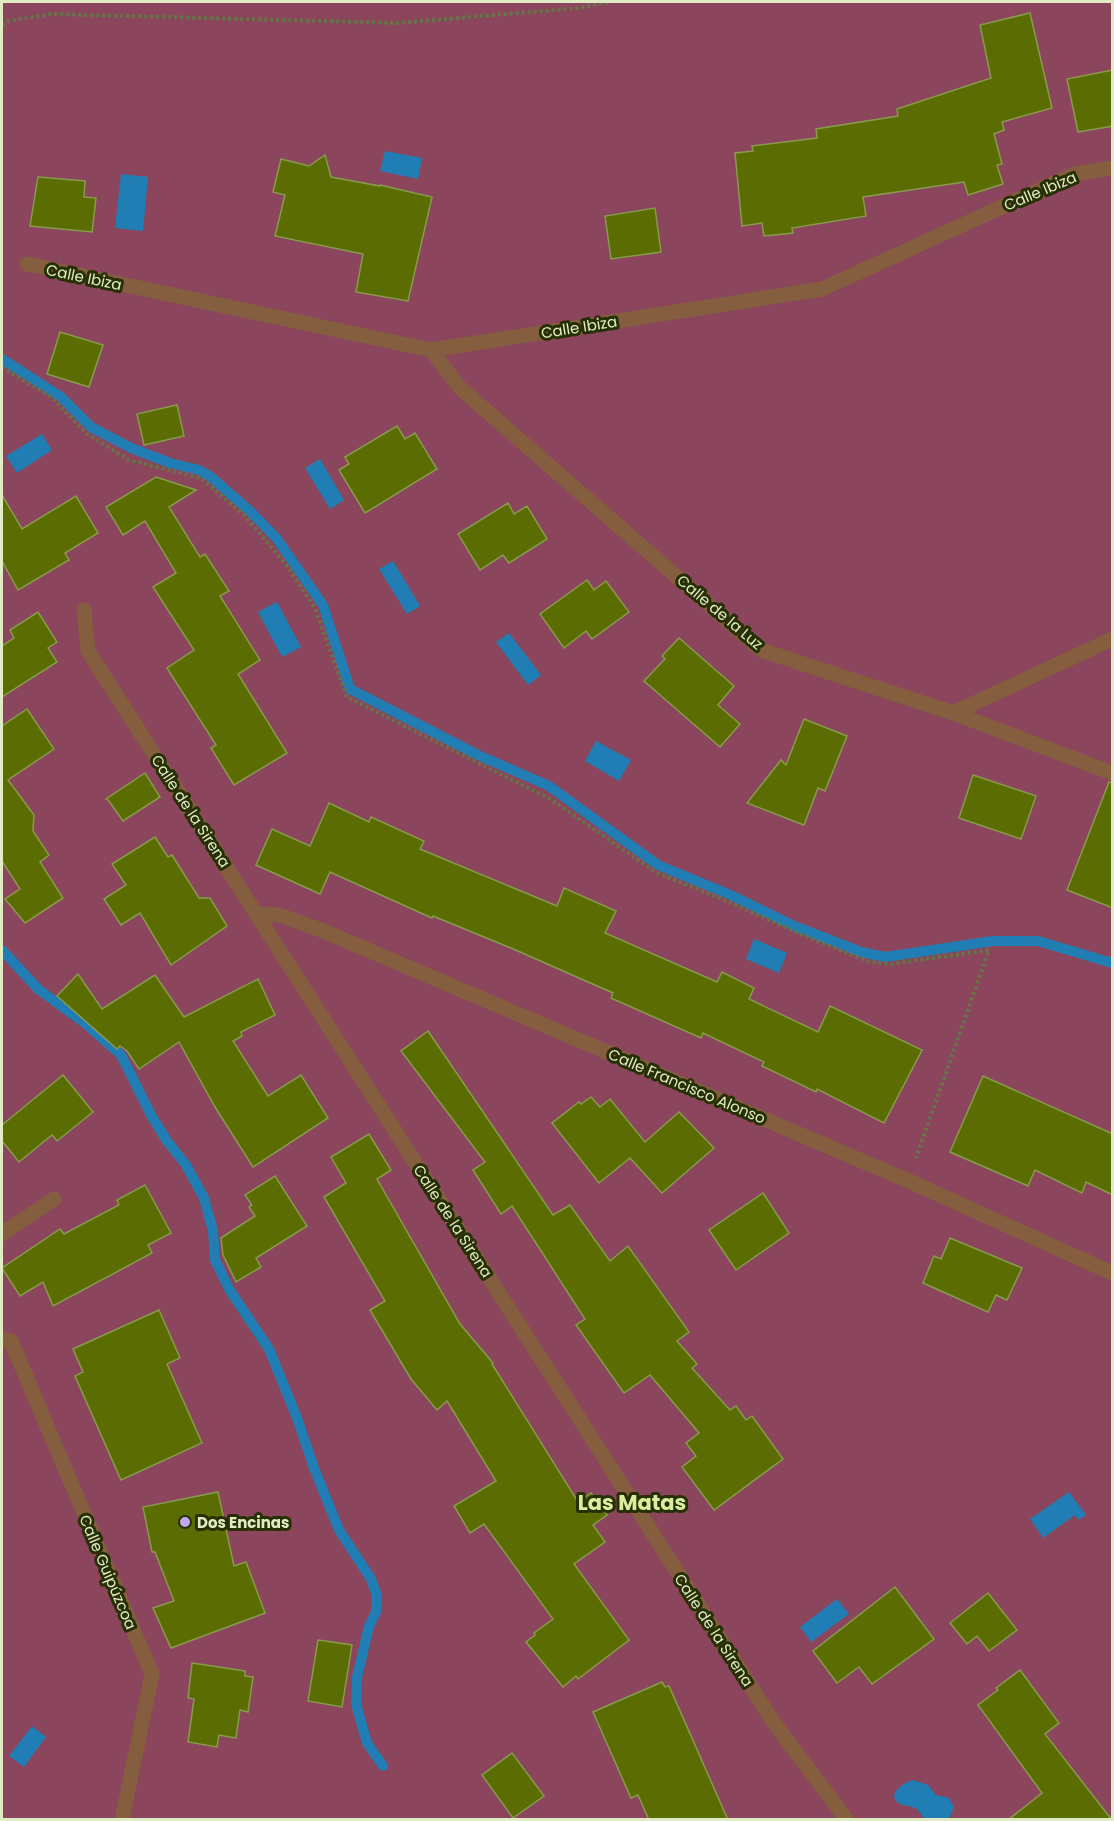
<svg xmlns="http://www.w3.org/2000/svg" width="1114" height="1821" font-family="Poppins,sans-serif">
	<style>
		.green { fill: #8b455c }
		.water { fill: #217eb5 }
		.lines { fill: none; stroke-linecap: round; stroke-linejoin: round }
		.stream { stroke: #217eb5; stroke-width: 10 }
		.building { fill: #5b6c03; stroke: #889b4c; stroke-width: 1.5 }
		.path { stroke: #697349; stroke-width: 4; stroke-dasharray: 3 3; stroke-linecap: butt }
		.minor { stroke: #845e3f; stroke-width: 15 }
		.poi-dot { fill: #c2a8f2; stroke: #272f04; stroke-width: 2 }
		.labels { text-anchor: middle; dominant-baseline: central; stroke-width: 6; stroke-linejoin: round; paint-order: stroke }
		.street-label { font-size: 15px; fill: #e1ecc5; stroke: #272f04 }
		.poi-label { font-size: 15px; font-weight: bold; fill: #e1ecc5; stroke: #272f04; text-anchor: start }
		.district-label { font-size: 21px; font-weight: bold; fill: #daef9e; stroke: #272f04 }
	</style>
	<rect width="100%" height="100%" fill="#313a0f"/>
	<rect class="green" x="2" y="2" width="1110" height="1817"/>
	<g class="water">
		<polygon points="385,151 422,158 418,179 380,171"/>
		<polygon points="121,174 148,177 143,231 115,228"/>
		<polygon points="42,434 52,450 17,473 6,456"/>
		<polygon points="320,459 344,500 330,509 305,468"/>
		<polygon points="393,561 420,606 407,614 379,569"/>
		<polygon points="277,602 301,647 282,657 258,612"/>
		<polygon points="509,633 541,675 528,685 496,642"/>
		<polygon points="596,741 631,760 619,781 585,761"/>
		<polygon points="754,939 787,953 779,973 746,959"/>
		<polygon points="1069,1492 1086,1515 1078,1520 1075,1515 1043,1538 1030,1519"/>
		<polygon points="837,1599 849,1614 811,1642 800,1627"/>
		<polygon points="32,1726 46,1737 24,1767 9,1756"/>
		<path d="M912,1780L928,1785L936,1795L949,1798L954,1807L949,1819H924C922,1816 919,1810 915,1808C911,1806 905,1806 900,1804C885,1794 903,1784 912,1780Z"/>
	</g>
	<g class="lines">
		<g class="stream">
			<polyline points="2,359 61,397 91,427 131,448 170,463 199,470 211,477 251,512 277,539 323,605 350,689 478,755 549,786 658,865 733,896 794,926 861,952 885,957 993,941 1038,941 1112,963"/>
			<polyline points="2,950 38,989 86,1024 121,1055 152,1117 167,1141 186,1165 204,1198 213,1231 215,1260 229,1289 269,1349 297,1418 314,1468 339,1530 371,1579 377,1596 376,1612 369,1626 357,1677 356,1704 367,1743 383,1766"/>
		</g>
	</g>
	<g class="building">
		<polygon points="1030,13 1052,108 1002,122 1004,130 994,134 1002,164 997,165 1003,184 968,195 964,182 863,197 866,216 792,228 793,233 764,236 762,223 742,226 735,153 753,151 752,146 817,138 816,129 898,116 897,109 991,78 980,25"/>
		<polygon points="1113,70 1113,126 1078,132 1067,79"/>
		<polygon points="325,155 331,177 380,186 380,185 432,197 408,301 356,292 363,254 275,236 285,195 273,192 281,159 309,166"/>
		<polygon points="38,177 85,181 84,197 96,198 92,232 30,226"/>
		<polygon points="655,208 661,252 611,259 605,216"/>
		<polygon points="60,332 103,345 89,387 47,374"/>
		<polygon points="177,405 184,436 144,445 137,414"/>
		<polygon points="397,426 405,439 415,433 437,469 365,513 339,470 349,464 345,457"/>
		<polygon points="156,477 196,490 169,507 200,557 205,554 229,591 220,596 260,660 238,674 287,753 234,785 211,748 216,745 167,668 194,650 153,587 176,573 145,521 123,535 106,507"/>
		<polygon points="2,495 22,529 76,496 98,533 65,553 69,560 18,590 2,561"/>
		<polygon points="508,503 514,514 527,506 547,539 509,563 503,555 480,570 458,534"/>
		<polygon points="587,580 594,590 606,581 629,612 592,639 586,631 564,648 540,614"/>
		<polygon points="38,612 57,642 48,648 57,662 2,697 2,646 14,638 10,630"/>
		<polygon points="679,638 734,686 718,705 740,724 720,747 644,681 665,659 662,656"/>
		<polygon points="27,709 54,749 8,780 34,815 33,831 49,855 40,862 63,898 25,923 5,899 20,889 2,861 2,726"/>
		<polygon points="804,719 847,736 825,791 818,788 804,825 747,803 781,760 786,765"/>
		<polygon points="145,773 160,797 123,821 109,801 106,799"/>
		<polygon points="973,775 1036,796 1021,839 959,818"/>
		<polygon points="1109,782 1113,783 1113,908 1067,890"/>
		<polygon points="329,803 369,822 371,817 424,841 420,849 557,906 564,888 616,911 605,933 717,982 722,972 754,988 749,999 818,1032 830,1006 922,1050 884,1123 817,1089 816,1092 762,1066 764,1062 703,1033 701,1038 611,998 613,993 511,948 433,916 432,918 330,872 320,894 256,865 272,829 310,846"/>
		<polygon points="155,837 168,857 172,855 199,898 210,898 227,926 171,965 140,913 121,925 104,899 126,885 112,864"/>
		<polygon points="78,974 102,1009 155,975 184,1017 258,979 275,1015 241,1032 242,1036 233,1041 268,1096 301,1075 328,1118 253,1167 215,1107 179,1042 139,1069 127,1051 120,1046 117,1049 57,996"/>
		<polygon points="428,1031 553,1215 570,1205 610,1261 628,1246 689,1332 677,1341 697,1364 692,1368 730,1410 736,1406 746,1420 752,1416 783,1459 714,1510 682,1467 696,1456 686,1443 699,1433 650,1375 624,1393 576,1325 585,1319 512,1206 501,1214 473,1170 485,1162 401,1051"/>
		<polygon points="63,1075 93,1112 57,1141 52,1135 19,1162 2,1141 2,1125"/>
		<polygon points="983,1076 1113,1134 1113,1195 1086,1182 1082,1193 1035,1170 1028,1186 950,1152"/>
		<polygon points="591,1097 600,1107 610,1099 645,1142 679,1112 714,1148 662,1193 630,1158 599,1183 552,1123 579,1102 581,1104"/>
		<polygon points="369,1134 391,1170 377,1179 460,1324 493,1363 492,1364 578,1502 591,1493 607,1515 593,1525 605,1542 574,1564 629,1640 578,1679 576,1676 563,1687 526,1642 535,1635 534,1633 553,1619 484,1524 470,1533 454,1506 496,1481 447,1401 437,1410 411,1379 370,1310 385,1301 324,1197 346,1183 331,1157"/>
		<polygon points="275,1176 307,1226 256,1258 261,1267 236,1282 223,1255 221,1238 255,1216 249,1207 252,1205 245,1195"/>
		<polygon points="145,1185 171,1233 148,1245 152,1253 53,1306 43,1282 20,1296 2,1268 60,1229 64,1234 119,1205 117,1200"/>
		<polygon points="763,1193 789,1233 736,1270 709,1230"/>
		<polygon points="950,1238 1022,1268 1007,1300 996,1295 988,1312 923,1283 934,1256 941,1259"/>
		<polygon points="159,1310 180,1358 167,1364 202,1443 121,1480 75,1376 83,1372 73,1349"/>
		<polygon points="218,1492 234,1566 246,1562 265,1613 171,1648 153,1608 174,1601 155,1552 152,1552 143,1507"/>
		<polygon points="895,1587 934,1639 872,1684 859,1667 837,1683 813,1651"/>
		<polygon points="988,1593 1017,1630 989,1651 977,1636 967,1644 950,1623"/>
		<polygon points="318,1640 352,1645 342,1707 308,1701"/>
		<polygon points="192,1663 245,1671 245,1676 253,1677 248,1712 240,1710 236,1738 219,1735 217,1747 188,1742 194,1699 188,1698"/>
		<polygon points="1020,1670 1059,1723 1045,1734 1112,1820 1008,1820 1042,1793 978,1705 998,1690 996,1688"/>
		<polygon points="662,1682 665,1687 669,1686 728,1820 649,1820 638,1795 631,1798 593,1712"/>
		<polygon points="512,1753 544,1796 513,1818 482,1775"/>
	</g>
	<g class="lines">
		<g class="path">
			<polyline points="2,25 8,21 52,14 399,23 577,8 610,2"/>
			<polyline points="2,367 51,397 87,434 129,460 201,478 245,516 288,567 315,608 347,697 550,799 657,873 720,898 805,936 870,962 892,964 989,950 916,1158"/>
		</g>
		<g class="minor">
			<polyline points="27,264 431,350 822,289 1074,174 1112,168"/>
			<polyline points="431,350 460,388 761,650 953,713 1112,773"/>
			<polyline points="84,610 88,651 776,1726 847,1820"/>
			<polyline points="953,713 1112,639"/>
			<polyline points="256,914 279,915 321,930 909,1181 1112,1273"/>
			<polyline points="2,1234 54,1199"/>
			<polyline points="2,1340 11,1341 152,1674 122,1820"/>
		</g>
	</g>
	<circle class="poi-dot" cx="185" cy="1522" r="6"/>
	<g class="labels">
		<g class="street-label">
			<text transform="translate(1040 191) rotate(-23)">Calle Ibiza</text>
			<text transform="translate(84 277) rotate(12)">Calle Ibiza</text>
			<text transform="translate(579 327) rotate(-9)">Calle Ibiza</text>
			<text transform="translate(720 612) rotate(40)">Calle de la Luz</text>
			<text transform="translate(191 811) rotate(57)">Calle de la Sirena</text>
			<text transform="translate(687 1086) rotate(23)">Calle Francisco Alonso</text>
			<text transform="translate(453 1221) rotate(57)">Calle de la Sirena</text>
			<text transform="translate(108 1572) rotate(67)">Calle Guipúzcoa</text>
			<text transform="translate(714 1630) rotate(57)">Calle de la Sirena</text>
		</g>
		<g class="poi-label">
			<text x="197" y="1522">Dos Encinas</text>
		</g>
		<g class="district-label">
			<text x="632" y="1502">Las Matas</text>
		</g>
	</g>
	<rect width="1114" height="1821" fill="none" stroke="#e1ecc5" stroke-width="6"/>
</svg>
